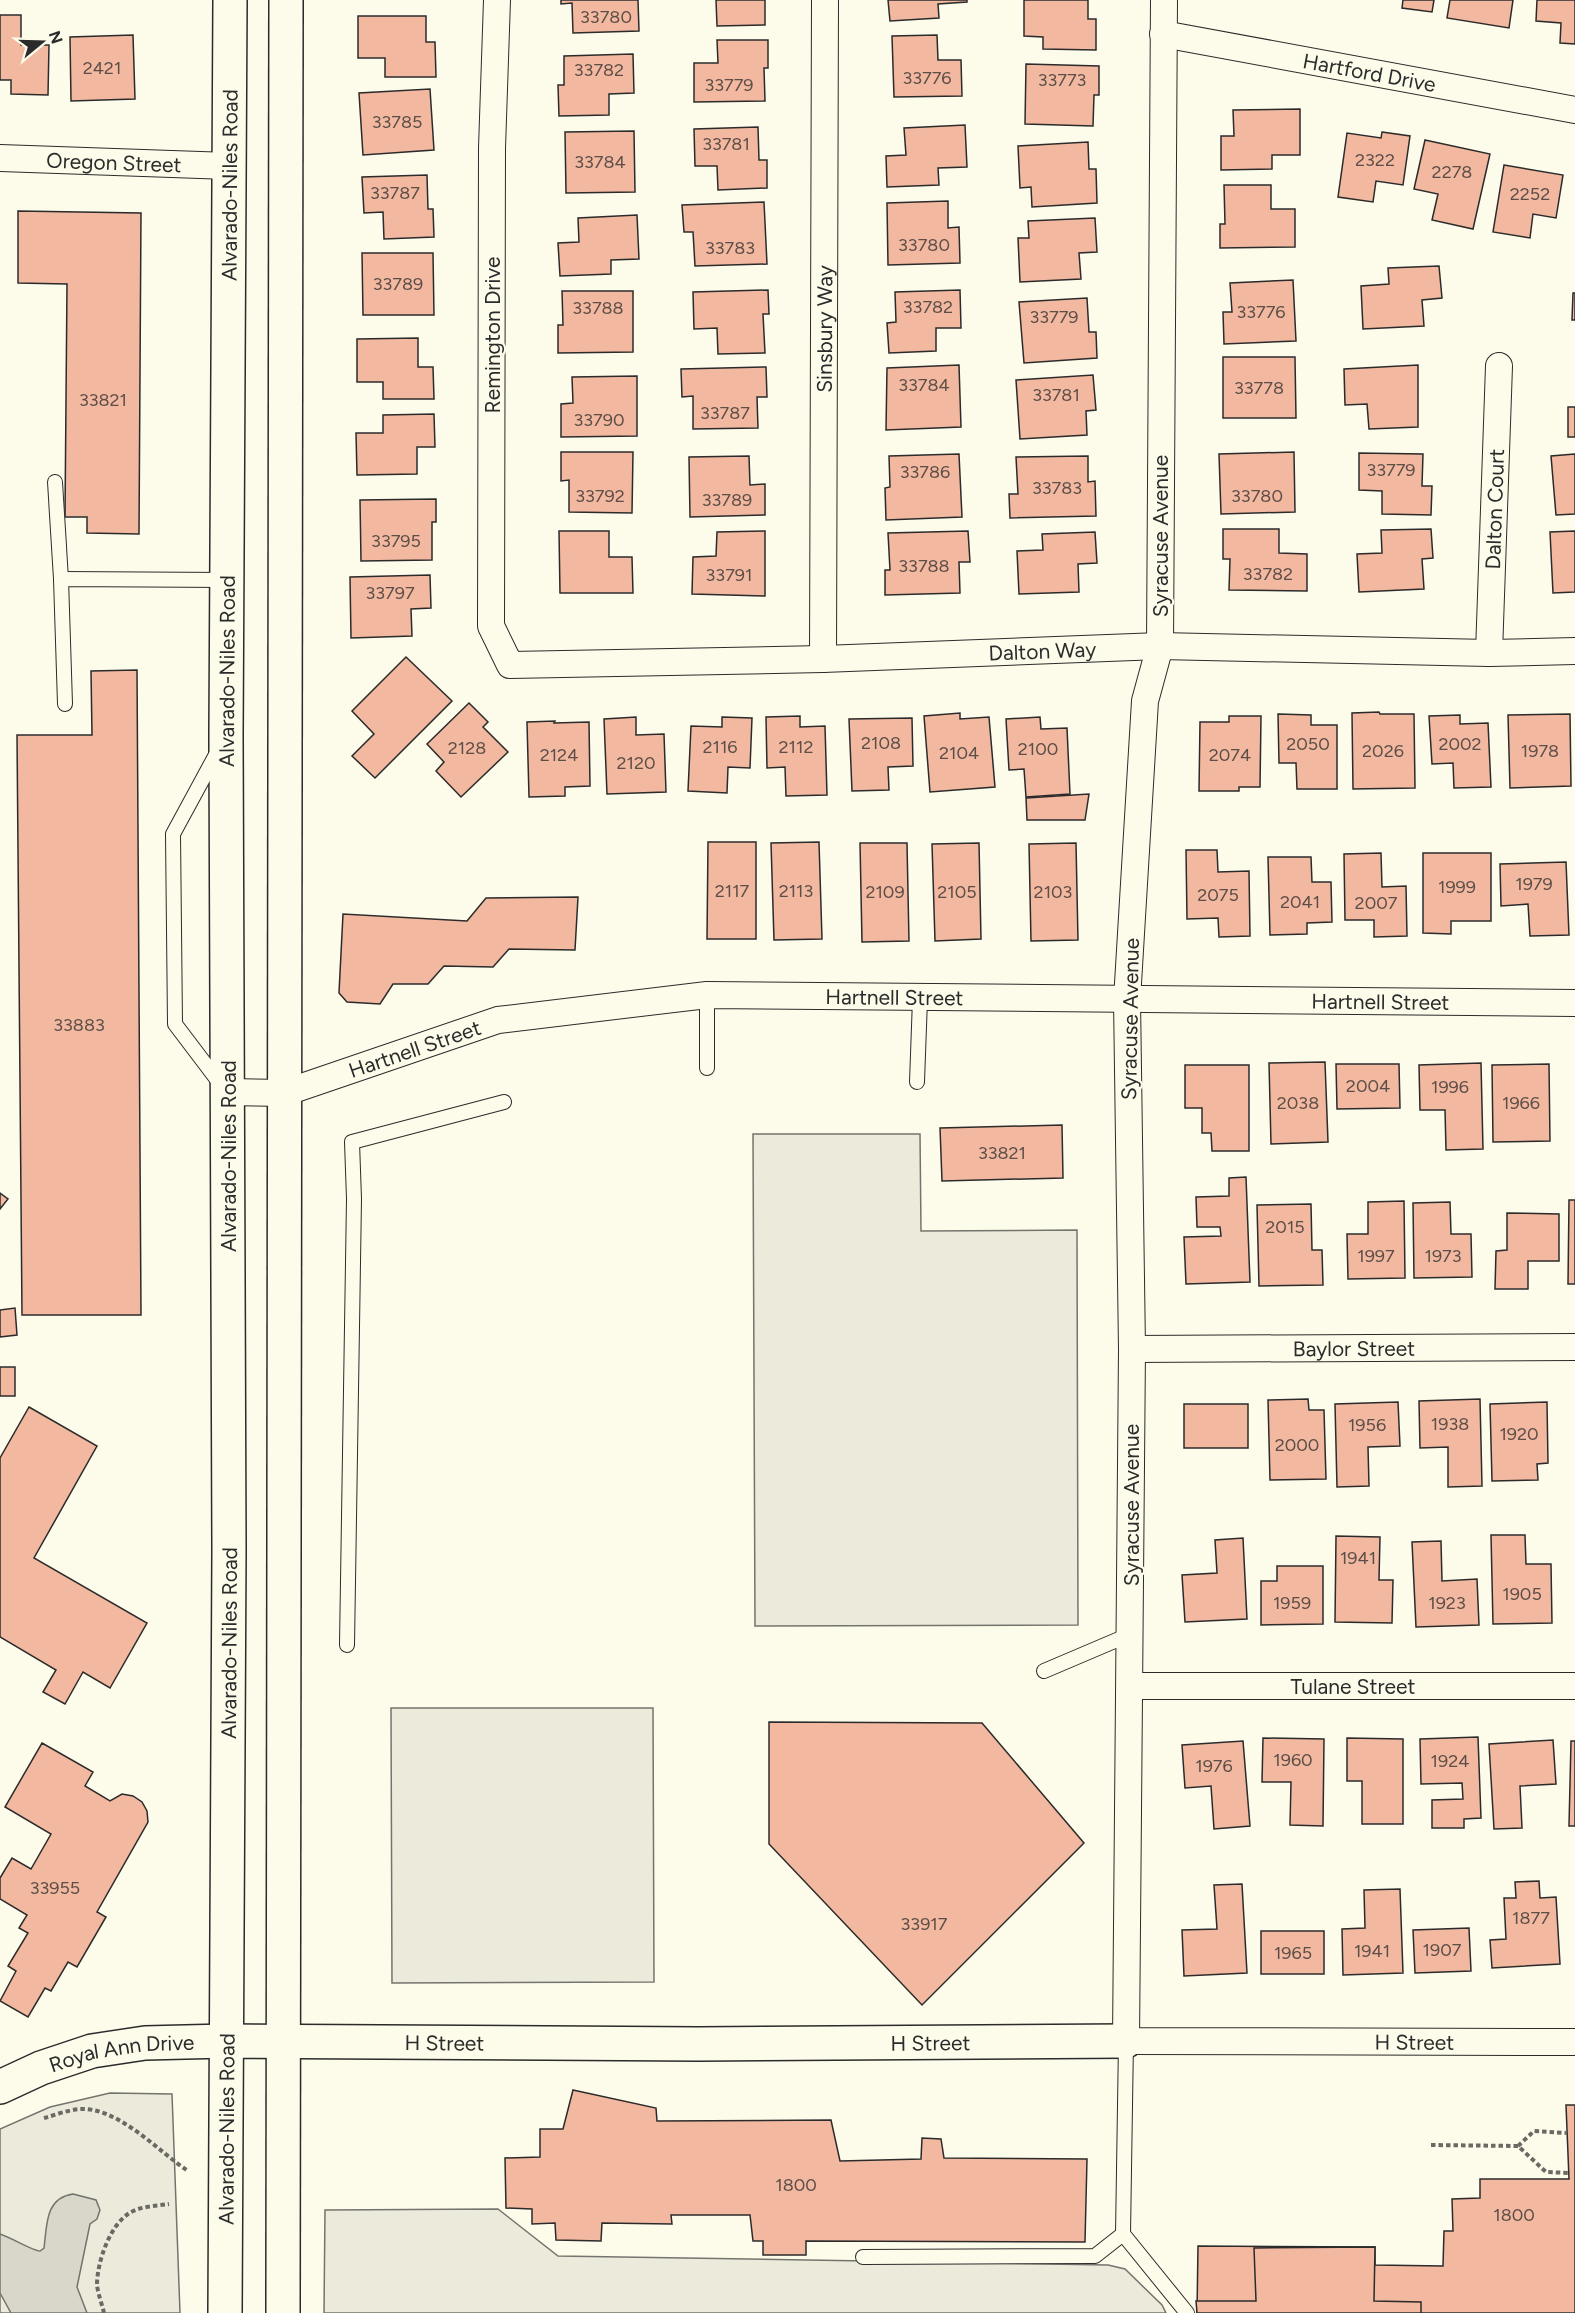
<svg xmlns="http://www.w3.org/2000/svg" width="1575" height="2313" font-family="Figtree,sans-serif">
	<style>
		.green { fill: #ecebdb; stroke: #74746e; stroke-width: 1.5 }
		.water { fill: #d8d7c9; stroke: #74746e; stroke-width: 1.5 }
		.building { fill: #f2b8a0; stroke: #2b2b2b; stroke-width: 1.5 }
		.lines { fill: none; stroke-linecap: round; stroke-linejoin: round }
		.lane-casing { stroke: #2b2b2b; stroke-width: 16 }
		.street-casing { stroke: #2b2b2b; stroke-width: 28 }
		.secondary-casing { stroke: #2b2b2b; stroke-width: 36 }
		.path { stroke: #6a6964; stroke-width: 4; stroke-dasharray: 4.5 3; stroke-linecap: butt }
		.lane { stroke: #fdfbea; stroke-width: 14 }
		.street { stroke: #fdfbea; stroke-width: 26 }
		.secondary { stroke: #fdfbea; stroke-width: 33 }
		.labels { text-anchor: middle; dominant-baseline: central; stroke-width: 4.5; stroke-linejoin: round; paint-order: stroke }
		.number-label { font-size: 18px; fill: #5d4e48 }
		.street-label { font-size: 21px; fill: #2b2b2b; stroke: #fdfbea }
	</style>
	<rect width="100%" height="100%" fill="#fdfbea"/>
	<g class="green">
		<polygon points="753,1134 920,1134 921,1231 1077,1230 1078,1625 755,1626"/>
		<polygon points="391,1708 653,1708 654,1982 392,1983"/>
		<polygon points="110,2093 172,2094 180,2313 0,2313 0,2129 50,2107"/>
		<polygon points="498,2209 558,2256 1108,2265 1125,2269 1162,2305 1166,2313 324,2313 325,2210"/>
	</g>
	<path class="water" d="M73,2194L96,2200L100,2210L97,2219L90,2224L77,2287L87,2313H11L0,2293V2234C12,2238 33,2251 40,2251L44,2248C47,2225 45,2198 73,2194Z"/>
	<g class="building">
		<polygon points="561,0 638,0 639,31 573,33 572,3 561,4"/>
		<polygon points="716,0 765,0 765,25 717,26"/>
		<polygon points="888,0 967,0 967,2 938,4 939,18 890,21"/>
		<polygon points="1024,0 1088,0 1088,19 1096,19 1096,50 1043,49 1043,37 1024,36"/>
		<polygon points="1403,0 1434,0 1432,12 1402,8"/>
		<polygon points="1450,0 1513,0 1509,28 1447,18"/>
		<polygon points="1537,0 1575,0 1575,44 1560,43 1561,23 1536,21"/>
		<polygon points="0,15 21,15 21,45 49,45 48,95 11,94 11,80 0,80"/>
		<polygon points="358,16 426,16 426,42 435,42 436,77 385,77 385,58 358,58"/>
		<polygon points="133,35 135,99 71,101 70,37"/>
		<polygon points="937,35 938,60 961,60 962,96 894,97 892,36"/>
		<polygon points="717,40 768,40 768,68 764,68 765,101 694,102 694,63 718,63"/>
		<polygon points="633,54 634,93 609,94 609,115 559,116 558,85 564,85 564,56"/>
		<polygon points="1026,64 1099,66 1099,95 1094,95 1093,126 1025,124"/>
		<polygon points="430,89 434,150 363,155 359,93"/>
		<polygon points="1300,109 1300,155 1272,155 1272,169 1221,170 1221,136 1234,136 1233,110"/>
		<polygon points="965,125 967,167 938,168 939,185 887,187 886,156 906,155 904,128"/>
		<polygon points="758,127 759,160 767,160 767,188 718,190 717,166 695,166 694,129"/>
		<polygon points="634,131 635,192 566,193 565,132"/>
		<polygon points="1382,132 1410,136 1403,185 1376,181 1373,202 1338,197 1347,133 1381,138"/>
		<polygon points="1425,140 1490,154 1473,229 1432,220 1438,194 1414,189"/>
		<polygon points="1088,142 1089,169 1096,169 1097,203 1032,207 1031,187 1020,188 1018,146"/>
		<polygon points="1504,165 1563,175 1556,218 1533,214 1530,238 1493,232"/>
		<polygon points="427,175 428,209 433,209 434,237 384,239 383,212 364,213 362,177"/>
		<polygon points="1224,185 1271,185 1271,209 1295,209 1295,247 1220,248 1220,224 1225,224"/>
		<polygon points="948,201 948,228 959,227 960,263 888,265 887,203"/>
		<polygon points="764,202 767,264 695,266 693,232 684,232 682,205"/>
		<polygon points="18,211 141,213 139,534 87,533 87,517 65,517 67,284 18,283"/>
		<polygon points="637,215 639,259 611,260 611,274 560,276 558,243 579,242 578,218"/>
		<polygon points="1095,218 1097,252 1079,253 1081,279 1020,282 1018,238 1029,238 1028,221"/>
		<polygon points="362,253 433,253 434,315 363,315"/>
		<polygon points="1439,266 1442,298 1422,300 1424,326 1363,329 1361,286 1389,284 1388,268"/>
		<polygon points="1293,280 1296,341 1224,344 1223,312 1232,312 1230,283"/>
		<polygon points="768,290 769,314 763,314 765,353 718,354 717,328 694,329 693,292"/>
		<polygon points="960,290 961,328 936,328 936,351 889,353 887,323 896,322 895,292"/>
		<polygon points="562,291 633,291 633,352 558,353 558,325 563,325"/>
		<polygon points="1573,293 1575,293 1575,320 1572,320"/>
		<polygon points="1087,298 1089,332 1096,332 1097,358 1024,363 1019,302"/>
		<polygon points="418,338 418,367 433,367 434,399 383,399 383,382 357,382 357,339"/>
		<polygon points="1223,357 1295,357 1296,418 1223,418"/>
		<polygon points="959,365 961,427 886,430 887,368"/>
		<polygon points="1418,365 1418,427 1369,429 1367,404 1345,405 1344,369"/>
		<polygon points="766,367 767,397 757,397 758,428 693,429 693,396 682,397 681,369"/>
		<polygon points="1093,375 1096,410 1086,411 1087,435 1020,439 1016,380"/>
		<polygon points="637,376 637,436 561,437 561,404 573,403 572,377"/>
		<rect x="1568" y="407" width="7" height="30"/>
		<polygon points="434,414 435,447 417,447 417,474 357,475 356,433 383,433 383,415"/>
		<polygon points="561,452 633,452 632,513 569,512 569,480 561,481"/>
		<polygon points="1294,452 1295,512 1221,514 1219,454"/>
		<polygon points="1359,453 1423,454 1422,486 1432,486 1431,515 1382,514 1382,491 1359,490"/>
		<polygon points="959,454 962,517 886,520 885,488 890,487 889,456"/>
		<polygon points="1575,454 1575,514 1556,515 1551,456"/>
		<polygon points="749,456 750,485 765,484 765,515 690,517 689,457"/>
		<polygon points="1088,456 1088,482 1095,481 1096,516 1010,518 1009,494 1018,494 1016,457"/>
		<polygon points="436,499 436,522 432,522 432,560 361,561 360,500"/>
		<polygon points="1223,529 1279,529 1279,553 1307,554 1307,591 1229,590 1230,559 1223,559"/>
		<polygon points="1431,529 1433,558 1422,559 1424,589 1359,592 1357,554 1382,553 1381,530"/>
		<polygon points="559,531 609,531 609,557 632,557 633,593 560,593"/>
		<polygon points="765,531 765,596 692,594 693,557 716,556 717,532"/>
		<polygon points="968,531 970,562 959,562 960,593 885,595 885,570 890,570 888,533"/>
		<polygon points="1575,531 1575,592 1553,593 1550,532"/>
		<polygon points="1095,532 1097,563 1078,564 1079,592 1019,594 1017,551 1043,550 1042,534"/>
		<polygon points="430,575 431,608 411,609 412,636 351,638 350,577"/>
		<polygon points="406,657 452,701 375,778 352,756 374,734 352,711"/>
		<polygon points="137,670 141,1315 22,1315 17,735 92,735 91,671"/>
		<polygon points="469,703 488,722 483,727 508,752 461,797 436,771 444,762 427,744"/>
		<polygon points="1379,712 1380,714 1414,714 1415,788 1353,789 1352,713"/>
		<polygon points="960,713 960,719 989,717 995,787 930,792 924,716"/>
		<polygon points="1278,714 1311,715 1311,725 1337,725 1337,789 1297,789 1296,763 1279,763"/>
		<polygon points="1570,714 1571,786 1510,788 1508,715"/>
		<polygon points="1460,715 1460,724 1488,723 1491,787 1454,788 1453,763 1432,764 1429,716"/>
		<polygon points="800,716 800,727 825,726 827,795 786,796 785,767 767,768 766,717"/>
		<polygon points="1229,716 1261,716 1260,787 1239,787 1239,791 1199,791 1200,722 1229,722"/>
		<polygon points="636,717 636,735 664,734 666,792 607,794 604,719"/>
		<polygon points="722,717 752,718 750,768 728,767 727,793 688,791 691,726 722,727"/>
		<polygon points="1040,717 1041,729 1067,728 1070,794 1026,797 1024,769 1009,770 1006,719"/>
		<polygon points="912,718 913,766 888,767 889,790 852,791 849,719"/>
		<polygon points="555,721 554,723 589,722 590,786 565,787 565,796 529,797 527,722"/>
		<polygon points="1089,794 1085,820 1027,820 1026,798"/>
		<polygon points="708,842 756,842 756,939 707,939"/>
		<polygon points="819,842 822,939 774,940 771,843"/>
		<polygon points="860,843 907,843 909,941 862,942"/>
		<polygon points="979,843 981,939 935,941 932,844"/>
		<polygon points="1076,843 1078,940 1031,941 1029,844"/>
		<polygon points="1186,850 1217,850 1218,872 1249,871 1250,936 1219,937 1218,918 1187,919"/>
		<polygon points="1381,853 1382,887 1406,886 1407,936 1374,937 1374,920 1345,920 1344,854"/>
		<polygon points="1423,853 1491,853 1491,921 1451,921 1451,934 1423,933"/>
		<polygon points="1268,857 1311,857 1312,882 1331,882 1332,922 1307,923 1307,934 1270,935"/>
		<polygon points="1566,862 1569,935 1530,936 1528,904 1501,906 1500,864"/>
		<polygon points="578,897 575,950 509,949 493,967 444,966 428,984 393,984 380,1004 347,1002 339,993 343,914 467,921 486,898"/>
		<polygon points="1325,1062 1328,1142 1271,1144 1269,1063"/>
		<polygon points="1481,1063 1483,1149 1446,1150 1445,1110 1420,1110 1419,1065"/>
		<polygon points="1336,1064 1399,1064 1400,1108 1337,1109"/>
		<polygon points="1549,1064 1550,1141 1493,1142 1492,1065"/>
		<polygon points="1185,1065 1249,1065 1249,1151 1212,1151 1211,1133 1202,1133 1202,1108 1185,1108"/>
		<polygon points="1062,1125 1063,1178 942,1181 940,1128"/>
		<polygon points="1246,1177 1250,1282 1186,1284 1184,1237 1221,1236 1220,1227 1197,1227 1196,1197 1229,1196 1229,1178"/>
		<polygon points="0,1193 8,1199 0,1209"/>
		<polygon points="1569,1200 1575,1200 1575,1284 1568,1284"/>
		<polygon points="1404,1201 1405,1278 1348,1279 1347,1234 1368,1234 1368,1202"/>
		<polygon points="1450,1202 1451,1234 1471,1234 1472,1277 1414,1278 1413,1203"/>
		<polygon points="1311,1204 1312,1250 1322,1250 1323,1285 1259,1286 1257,1205"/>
		<polygon points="1507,1213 1559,1214 1559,1261 1528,1261 1528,1289 1495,1289 1496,1251 1507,1250"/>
		<polygon points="15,1308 17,1335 0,1337 0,1310"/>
		<rect x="0" y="1367" width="15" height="29"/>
		<polygon points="1308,1399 1309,1410 1324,1410 1326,1479 1270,1480 1268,1400"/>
		<polygon points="1480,1399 1482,1486 1448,1487 1448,1447 1420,1448 1419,1401"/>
		<polygon points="1398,1402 1400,1446 1368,1447 1369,1486 1337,1487 1335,1404"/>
		<polygon points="1547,1402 1548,1463 1537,1464 1538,1480 1492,1481 1490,1404"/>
		<rect x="1184" y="1404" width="64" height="44"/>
		<polygon points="29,1407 97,1446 34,1558 147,1623 110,1688 83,1672 65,1704 43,1692 56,1670 0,1637 0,1458"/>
		<polygon points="1491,1535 1525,1535 1526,1564 1551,1564 1552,1623 1493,1624"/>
		<polygon points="1336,1536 1380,1537 1379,1580 1393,1580 1392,1623 1335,1622"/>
		<polygon points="1243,1538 1247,1619 1185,1622 1182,1575 1217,1573 1215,1540"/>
		<polygon points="1441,1541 1442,1581 1477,1579 1479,1625 1416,1627 1412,1542"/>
		<polygon points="1277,1566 1323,1566 1323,1624 1261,1625 1261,1581 1277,1581"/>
		<polygon points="769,1722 982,1723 1084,1843 922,2005 769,1844"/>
		<polygon points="1478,1737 1481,1818 1464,1819 1464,1828 1432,1828 1432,1800 1463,1799 1462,1783 1421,1784 1420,1739"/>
		<polygon points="1263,1738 1324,1739 1323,1826 1290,1825 1291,1782 1262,1782"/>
		<polygon points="1347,1738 1403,1739 1403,1824 1362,1824 1362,1781 1347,1781"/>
		<polygon points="1553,1740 1556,1784 1520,1786 1522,1828 1494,1829 1489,1744"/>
		<polygon points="1243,1741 1250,1826 1214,1829 1211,1786 1185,1788 1182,1745"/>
		<polygon points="1571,1741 1575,1741 1575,1826 1569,1826"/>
		<polygon points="42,1743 93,1772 85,1786 110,1801 122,1794 133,1796 142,1802 147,1811 148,1822 97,1912 106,1917 77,1967 68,1962 51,1991 45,1988 28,2017 0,2001 16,1971 8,1966 28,1933 19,1928 27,1915 0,1899 0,1878 12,1858 31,1869 51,1834 5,1807"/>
		<polygon points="1539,1881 1540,1898 1556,1897 1560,1964 1492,1968 1490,1940 1506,1939 1504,1898 1516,1898 1515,1882"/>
		<polygon points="1242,1884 1247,1973 1184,1976 1182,1930 1217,1929 1214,1885"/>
		<polygon points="1400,1889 1403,1973 1343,1975 1342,1929 1365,1928 1364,1890"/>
		<polygon points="1469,1928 1471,1971 1415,1973 1413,1930"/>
		<rect x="1261" y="1931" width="63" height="43"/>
		<polygon points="573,2090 656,2108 657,2121 831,2120 840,2161 921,2159 922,2138 941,2139 944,2158 1087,2159 1085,2242 806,2241 806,2255 763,2255 763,2241 753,2241 750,2215 671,2215 672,2224 602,2223 601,2241 556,2240 555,2223 532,2224 532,2209 506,2208 505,2158 540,2157 540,2129 563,2129"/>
		<polygon points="1566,2105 1575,2105 1575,2313 1197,2313 1198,2246 1375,2247 1375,2265 1443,2266 1444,2231 1453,2231 1452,2199 1480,2198 1480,2179 1569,2179"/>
		<polygon points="1375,2247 1374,2301 1421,2302 1421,2313 1197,2313 1196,2301 1256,2301 1254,2248"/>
	</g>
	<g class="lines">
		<defs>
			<g id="lane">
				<polyline points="55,482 61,579"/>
				<polyline points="65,704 61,579 227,580"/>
				<polyline points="218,751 173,834 175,1024 222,1086"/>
				<polyline points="707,1068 707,995"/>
				<polyline points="917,1082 920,999"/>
				<polyline points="347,1645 354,1199 352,1142 504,1102"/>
				<polyline points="1044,1671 1131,1634"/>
				<polyline points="1126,2041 1123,2234 1187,2313"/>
				<polyline points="863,2257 1095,2256 1123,2234"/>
			</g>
			<g id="street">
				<path id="s1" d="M497,0L492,148L491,626L510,665L823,659L1160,646L1489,653L1575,651"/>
				<path id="s2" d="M1164,0L1160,646L1145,701L1127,1000L1132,1349L1126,2041L1575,2042"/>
				<path id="s3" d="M1163,34L1575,110"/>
				<path id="s4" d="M0,158L229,166"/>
				<path id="s5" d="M1489,653L1499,366"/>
				<path id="s6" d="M823,659L825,0"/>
				<path id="s7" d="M227,1092L284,1093L498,1020L707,995L1575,1003"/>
				<path id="s8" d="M1132,1349L1575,1347"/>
				<path id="s9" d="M1131,1686H1575"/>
			</g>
			<g id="secondary">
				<path id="s10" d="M0,2087L41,2068L92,2051L145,2043L226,2041L698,2044L1126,2041"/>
				<path id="s11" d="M225,2313L229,1550L226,736L230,0"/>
				<polyline points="283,2313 286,0"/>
			</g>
		</defs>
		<use href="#lane" class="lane-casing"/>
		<use href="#street" class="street-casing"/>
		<use href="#secondary" class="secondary-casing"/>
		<g class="path">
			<path d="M44,2118C55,2115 68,2110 80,2109C118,2107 158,2151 188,2171"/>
			<polyline points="1431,2145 1518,2146 1546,2172 1569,2173"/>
			<polyline points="1518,2146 1534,2131 1567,2133"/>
			<path d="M104,2313C102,2304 98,2294 97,2285C97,2263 109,2227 128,2214C139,2206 156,2206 169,2204"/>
		</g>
		<use href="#lane" class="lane"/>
		<use href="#street" class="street"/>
		<use href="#secondary" class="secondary"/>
	</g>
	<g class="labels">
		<g class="number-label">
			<text x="606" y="17">33780</text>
			<text x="102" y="68">2421</text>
			<text x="599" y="70">33782</text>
			<text x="927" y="78">33776</text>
			<text x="1062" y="80">33773</text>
			<text x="729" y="85">33779</text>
			<text x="397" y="122">33785</text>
			<text x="726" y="144">33781</text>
			<text x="1375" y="160">2322</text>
			<text x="600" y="162">33784</text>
			<text x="1452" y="172">2278</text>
			<text x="395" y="193">33787</text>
			<text x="1530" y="194">2252</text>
			<text x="924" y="245">33780</text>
			<text x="730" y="248">33783</text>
			<text x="398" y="284">33789</text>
			<text x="928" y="307">33782</text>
			<text x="598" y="308">33788</text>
			<text x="1261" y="312">33776</text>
			<text x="1054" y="317">33779</text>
			<text x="924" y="385">33784</text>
			<text x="1259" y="388">33778</text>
			<text x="1056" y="395">33781</text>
			<text x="103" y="400">33821</text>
			<text x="725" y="413">33787</text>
			<text x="599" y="420">33790</text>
			<text x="1391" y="470">33779</text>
			<text x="925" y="472">33786</text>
			<text x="1057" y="488">33783</text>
			<text x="600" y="496">33792</text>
			<text x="1257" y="496">33780</text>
			<text x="727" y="500">33789</text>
			<text x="396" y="541">33795</text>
			<text x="924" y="566">33788</text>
			<text x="1268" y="574">33782</text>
			<text x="729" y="575">33791</text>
			<text x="390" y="593">33797</text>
			<text x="881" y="743">2108</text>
			<text x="1308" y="744">2050</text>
			<text x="1460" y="744">2002</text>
			<text x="720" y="747">2116</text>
			<text x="796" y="747">2112</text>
			<text x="467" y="748">2128</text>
			<text x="1038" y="749">2100</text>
			<text x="1383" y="751">2026</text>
			<text x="1540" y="751">1978</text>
			<text x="959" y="753">2104</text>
			<text x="559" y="755">2124</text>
			<text x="1230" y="755">2074</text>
			<text x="636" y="763">2120</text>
			<text x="1534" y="884">1979</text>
			<text x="1457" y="887">1999</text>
			<text x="732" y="891">2117</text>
			<text x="796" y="891">2113</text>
			<text x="885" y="892">2109</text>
			<text x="957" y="892">2105</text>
			<text x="1053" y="892">2103</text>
			<text x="1218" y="895">2075</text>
			<text x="1300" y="902">2041</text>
			<text x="1376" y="903">2007</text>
			<text x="79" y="1025">33883</text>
			<text x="1368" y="1086">2004</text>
			<text x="1450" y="1087">1996</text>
			<text x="1298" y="1103">2038</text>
			<text x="1521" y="1103">1966</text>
			<text x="1002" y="1153">33821</text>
			<text x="1285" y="1227">2015</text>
			<text x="1376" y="1256">1997</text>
			<text x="1443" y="1256">1973</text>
			<text x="1450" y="1424">1938</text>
			<text x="1367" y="1425">1956</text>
			<text x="1519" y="1434">1920</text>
			<text x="1297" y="1445">2000</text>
			<text x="1358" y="1558">1941</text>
			<text x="1522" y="1594">1905</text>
			<text x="1292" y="1603">1959</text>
			<text x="1447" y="1603">1923</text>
			<text x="1293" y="1760">1960</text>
			<text x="1450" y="1761">1924</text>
			<text x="1214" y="1766">1976</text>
			<text x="55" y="1888">33955</text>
			<text x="1531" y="1918">1877</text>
			<text x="924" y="1924">33917</text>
			<text x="1442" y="1950">1907</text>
			<text x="1372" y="1951">1941</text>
			<text x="1293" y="1953">1965</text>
			<text x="796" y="2185">1800</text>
			<text x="1514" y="2215">1800</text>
		</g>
		<g class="street-label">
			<text stroke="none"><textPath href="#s3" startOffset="210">Hartford Drive</textPath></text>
			<text stroke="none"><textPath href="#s4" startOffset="114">Oregon Street</textPath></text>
			<text stroke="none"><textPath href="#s11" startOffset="2128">Alvarado-Niles Road</textPath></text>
			<text stroke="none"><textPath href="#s6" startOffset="330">Sinsbury Way</textPath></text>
			<text transform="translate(492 335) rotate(-90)">Remington Drive</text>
			<text stroke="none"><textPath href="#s5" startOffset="144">Dalton Court</textPath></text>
			<text transform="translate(1160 536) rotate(-90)">Syracuse Avenue</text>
			<text stroke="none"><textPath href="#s1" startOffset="1202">Dalton Way</textPath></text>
			<text stroke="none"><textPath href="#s11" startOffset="1642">Alvarado-Niles Road</textPath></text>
			<text stroke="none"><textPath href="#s7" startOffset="681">Hartnell Street</textPath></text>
			<text stroke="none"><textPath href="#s7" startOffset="1167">Hartnell Street</textPath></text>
			<text transform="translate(1130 1019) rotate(-89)">Syracuse Avenue</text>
			<text stroke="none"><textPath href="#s7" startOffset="195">Hartnell Street</textPath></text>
			<text transform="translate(228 1156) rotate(-90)">Alvarado-Niles Road</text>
			<text stroke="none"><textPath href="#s8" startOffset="222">Baylor Street</textPath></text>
			<text transform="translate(1131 1505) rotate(-90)">Syracuse Avenue</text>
			<text stroke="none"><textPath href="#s11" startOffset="670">Alvarado-Niles Road</textPath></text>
			<text stroke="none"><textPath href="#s9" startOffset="222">Tulane Street</textPath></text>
			<text stroke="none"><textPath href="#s2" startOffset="2332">H Street</textPath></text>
			<text stroke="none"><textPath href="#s10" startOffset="938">H Street</textPath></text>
			<text stroke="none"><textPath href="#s10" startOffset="452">H Street</textPath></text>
			<text stroke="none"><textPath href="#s10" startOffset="128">Royal Ann Drive</textPath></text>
			<text stroke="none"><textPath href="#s11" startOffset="184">Alvarado-Niles Road</textPath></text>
		</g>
	</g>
	<g transform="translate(42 42) rotate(71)" stroke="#fdfbea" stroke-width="4.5" paint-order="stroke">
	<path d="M0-4.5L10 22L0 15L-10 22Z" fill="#2b2b2b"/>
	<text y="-9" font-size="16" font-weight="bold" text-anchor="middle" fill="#2b2b2b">N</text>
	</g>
</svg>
